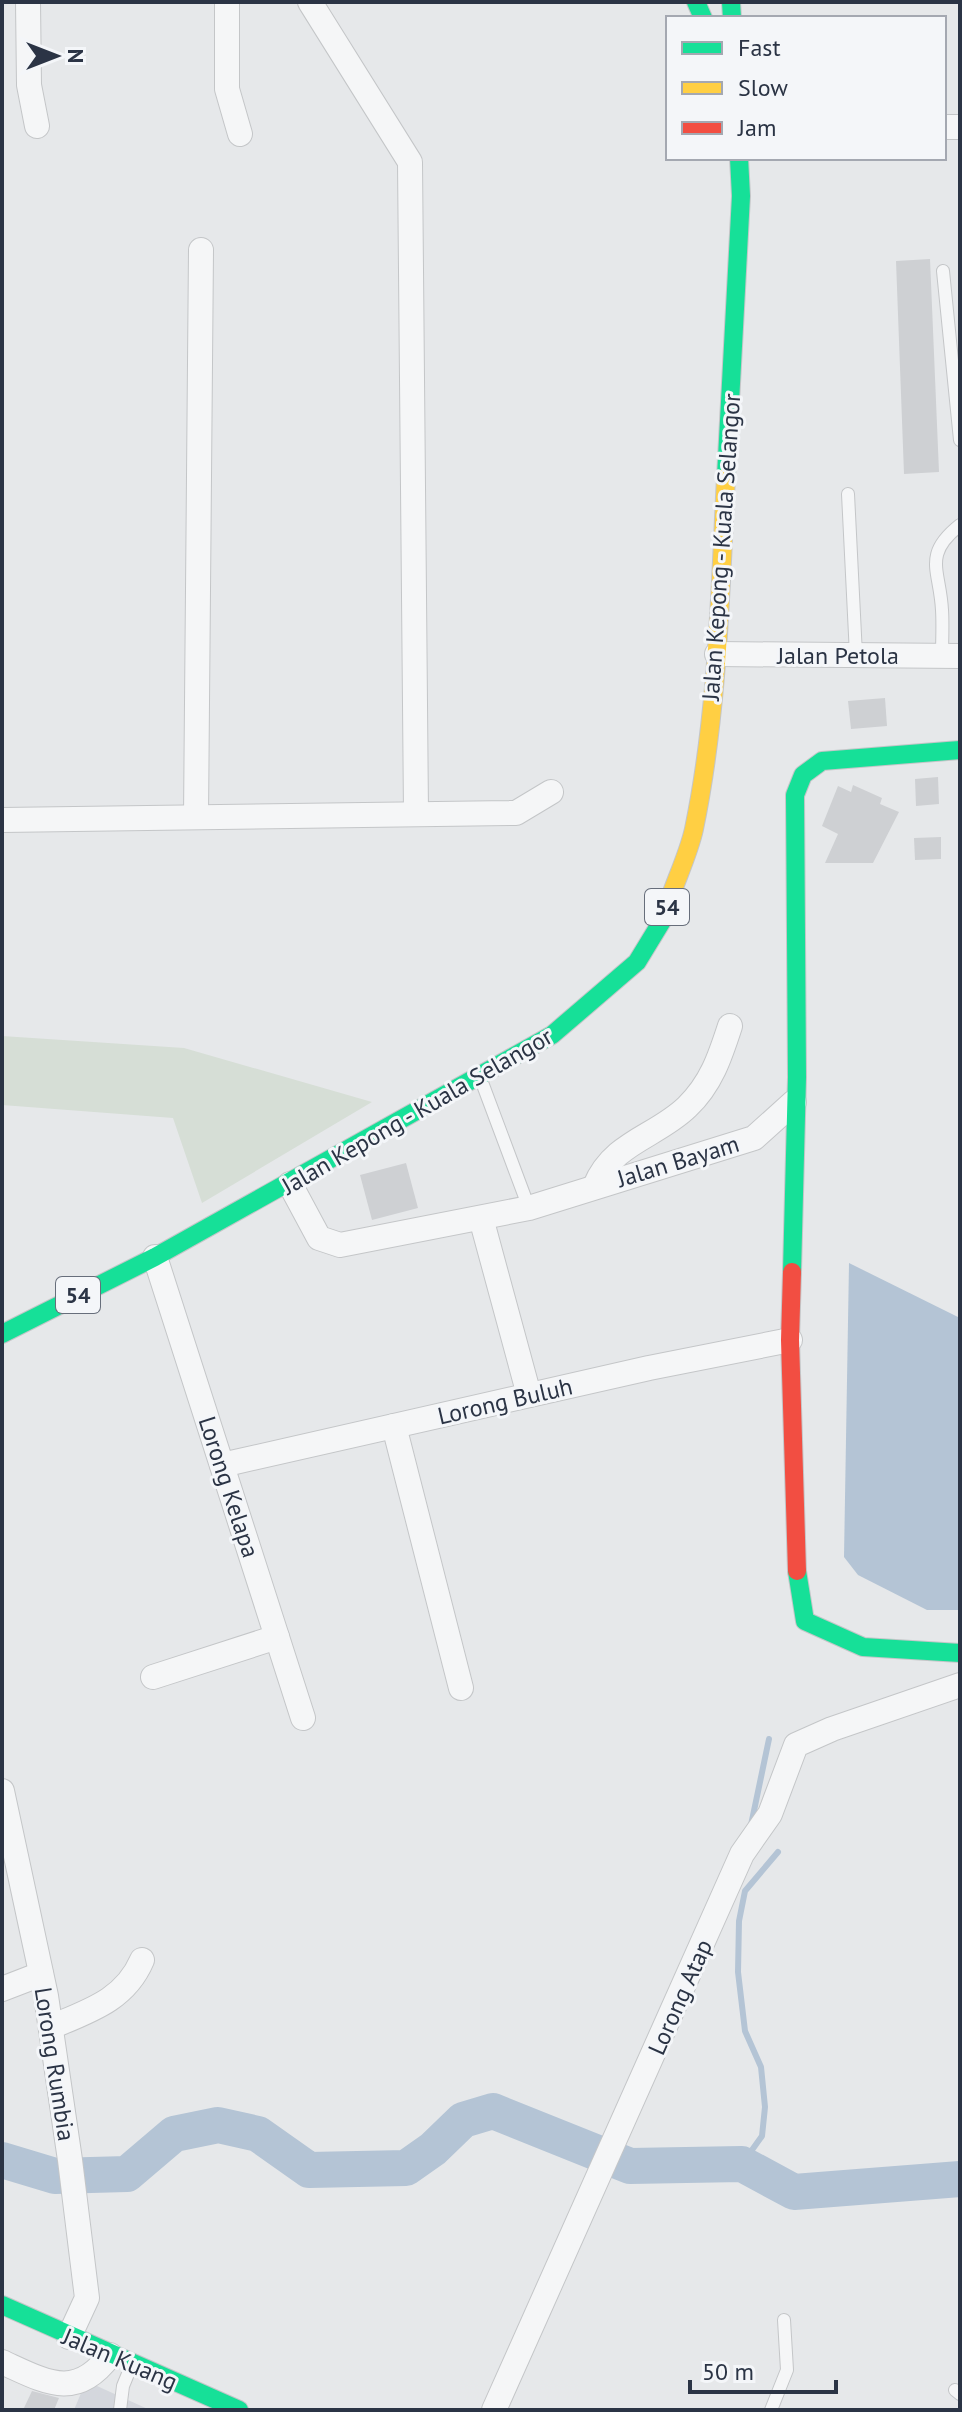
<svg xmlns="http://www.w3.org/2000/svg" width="962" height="2412" font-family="'PT Sans',sans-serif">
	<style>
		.built { fill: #d4d7dd }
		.green { fill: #d6ded6 }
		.water { fill: #b4c4d5 }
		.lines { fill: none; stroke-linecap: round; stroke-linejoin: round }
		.stream { stroke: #b4c4d5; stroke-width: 6 }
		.river { stroke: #b4c4d5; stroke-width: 36 }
		.building { fill: #ced0d3 }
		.lane-casing { stroke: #c4c6c8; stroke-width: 14 }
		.street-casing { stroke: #c4c6c8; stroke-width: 26 }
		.fast-casing { stroke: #c4c6c8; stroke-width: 20 }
		.slow-casing { stroke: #c4c6c8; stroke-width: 20 }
		.jam-casing { stroke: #c4c6c8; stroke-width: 20 }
		.lane { stroke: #f5f6f7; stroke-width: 12 }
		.street { stroke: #f5f6f7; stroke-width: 24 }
		.fast { stroke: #16e098; stroke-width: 18 }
		.slow { stroke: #ffcf43; stroke-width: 18 }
		.jam { stroke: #f24e42; stroke-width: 18 }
		.labels { text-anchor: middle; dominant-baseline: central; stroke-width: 6; stroke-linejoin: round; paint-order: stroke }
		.shield { fill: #f4f6f9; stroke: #676e7b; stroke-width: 2 }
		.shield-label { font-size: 22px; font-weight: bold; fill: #2b3445 }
		.street-label { font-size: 24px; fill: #2b3445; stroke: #f4f6f9 }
	</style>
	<rect width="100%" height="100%" fill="#e6e8ea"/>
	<polygon class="built" points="86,2381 150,2410 74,2410"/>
	<polygon class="green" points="2,1036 184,1048 372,1102 202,1203 173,1118 2,1105"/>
	<polygon class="water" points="849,1263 960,1318 960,1610 927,1610 858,1575 844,1557"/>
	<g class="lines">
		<g class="stream">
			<polyline points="751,1825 769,1739"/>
			<polyline points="742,2164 762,2136 765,2107 761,2067 745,2031 738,1972 739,1921 745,1891 778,1852"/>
		</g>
		<polyline class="river" points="2,2160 55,2176 127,2174 174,2134 218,2125 258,2134 309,2170 406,2168 433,2149 463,2120 493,2111 630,2166 742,2164 794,2192 960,2179"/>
	</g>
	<g class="building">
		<polygon points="930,259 939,472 904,474 896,261"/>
		<polygon points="885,698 887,726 851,729 848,701"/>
		<polygon points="938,777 939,804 916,806 915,779"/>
		<polygon points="853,785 882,798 880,804 899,812 873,863 825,863 838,834 822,826 838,786 851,792"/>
		<polygon points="941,837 941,859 915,860 914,838"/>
		<polygon points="406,1163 418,1208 372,1220 360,1175"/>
		<polygon points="32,2391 59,2398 54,2410 23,2410"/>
	</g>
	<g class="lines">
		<defs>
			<g id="lane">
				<polyline points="943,271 960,440"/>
				<polyline points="848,494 856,655"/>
				<path d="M942,655C942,641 943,625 942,610C940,570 922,555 960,525"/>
				<polyline points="483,1085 529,1208"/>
				<polyline points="955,2390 960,2394"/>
				<polyline points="120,2410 123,2386 132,2364"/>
				<polyline points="771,2410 787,2370 784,2320"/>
			</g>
			<g id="street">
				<polyline points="28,2 29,85 37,126"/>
				<polyline points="227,2 227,89 240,134"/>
				<polyline points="310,2 410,162 416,813"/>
				<polyline points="944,127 960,127"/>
				<polyline points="717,654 960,656"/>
				<polyline points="196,817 201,250"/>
				<polyline points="2,820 516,813 551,792"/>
				<polyline points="290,1184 319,1238 340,1245 529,1208 754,1138 794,1102"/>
				<path d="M595,1186C613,1142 656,1137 687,1107C711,1084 720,1057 730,1026"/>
				<polyline points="481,1218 529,1395"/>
				<polyline points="155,1257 303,1718"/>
				<polyline points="394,1426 461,1688"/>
				<polyline points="222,1465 649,1368 790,1340"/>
				<polyline points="153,1677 277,1637"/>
				<polyline points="2,1791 46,1996 70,2160 87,2298 69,2337"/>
				<polyline points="2,1989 41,1974"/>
				<path d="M51,2027C89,2011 125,2000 142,1960"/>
				<path d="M2,2362C46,2382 76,2401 110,2355"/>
				<polyline points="494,2410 742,1854 770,1814 796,1745 832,1729 960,1685"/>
			</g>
			<g id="fast">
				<polyline points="696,2 703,18"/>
				<polyline points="731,2 732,18"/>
				<polyline points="726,477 741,196 739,158"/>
				<polyline points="792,1272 797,1077 795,795 803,775 822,761 960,750"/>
				<polyline points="2,1334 155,1257 552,1035 637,962 662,921 670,898"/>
				<polyline points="797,1571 805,1621 863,1647 960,1653"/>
				<polyline points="2,2305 239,2410"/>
			</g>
			<path id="slow" d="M670,898C678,875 689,852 694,829C718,713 720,594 726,477"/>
			<polyline id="jam" points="792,1272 790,1340 797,1571"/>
		</defs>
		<use href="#lane" class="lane-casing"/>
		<use href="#street" class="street-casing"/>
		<use href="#fast" class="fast-casing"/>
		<use href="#slow" class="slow-casing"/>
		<use href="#jam" class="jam-casing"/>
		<use href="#lane" class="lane"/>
		<use href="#street" class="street"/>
		<use href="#fast" class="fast"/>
		<use href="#slow" class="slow"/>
		<use href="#jam" class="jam"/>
	</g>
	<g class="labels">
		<g class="shield">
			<rect x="645" y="889" width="44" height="36" rx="6"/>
			<rect x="56" y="1277" width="44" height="36" rx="6"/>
		</g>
		<g class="shield-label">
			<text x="667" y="907">54</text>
			<text x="78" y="1295">54</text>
		</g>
		<g class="street-label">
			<text transform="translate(721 547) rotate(-86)">Jalan Kepong - Kuala Selangor</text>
			<text x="838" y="655">Jalan Petola</text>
			<text transform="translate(417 1111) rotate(-30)">Jalan Kepong - Kuala Selangor</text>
			<text transform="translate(678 1161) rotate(-17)">Jalan Bayam</text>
			<text transform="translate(505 1401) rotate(-13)">Lorong Buluh</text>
			<text transform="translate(229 1487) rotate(72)">Lorong Kelapa</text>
			<text transform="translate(680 1997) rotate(-66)">Lorong Atap</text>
			<text transform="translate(55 2064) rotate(81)">Lorong Rumbia</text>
			<text transform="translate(120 2359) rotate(23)">Jalan Kuang</text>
		</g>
	</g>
	<rect width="962" height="2412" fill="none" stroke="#2b3445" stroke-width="8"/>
	<rect x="666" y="16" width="280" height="144" fill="#f4f6f9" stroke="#a4a8b1" stroke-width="2"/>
	<rect x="682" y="42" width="40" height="12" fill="#16e098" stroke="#a4a8b1" stroke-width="2"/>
	<text x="738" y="56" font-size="24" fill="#2b3445">Fast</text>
	<rect x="682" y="82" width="40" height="12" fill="#ffcf43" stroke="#a4a8b1" stroke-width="2"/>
	<text x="738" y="96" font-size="24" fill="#2b3445">Slow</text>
	<rect x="682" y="122" width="40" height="12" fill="#f24e42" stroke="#a4a8b1" stroke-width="2"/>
	<text x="738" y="136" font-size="24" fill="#2b3445">Jam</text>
	<g transform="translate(56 56) rotate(90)" stroke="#f4f6f9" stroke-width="6" paint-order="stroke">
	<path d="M0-6L14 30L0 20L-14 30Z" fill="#2b3445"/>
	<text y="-12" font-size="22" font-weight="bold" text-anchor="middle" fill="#2b3445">N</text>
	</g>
	<path d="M690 2380v12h146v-12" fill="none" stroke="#2b3445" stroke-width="4"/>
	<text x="702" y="2380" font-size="24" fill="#2b3445" stroke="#f4f6f9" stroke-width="6" paint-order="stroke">50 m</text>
</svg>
